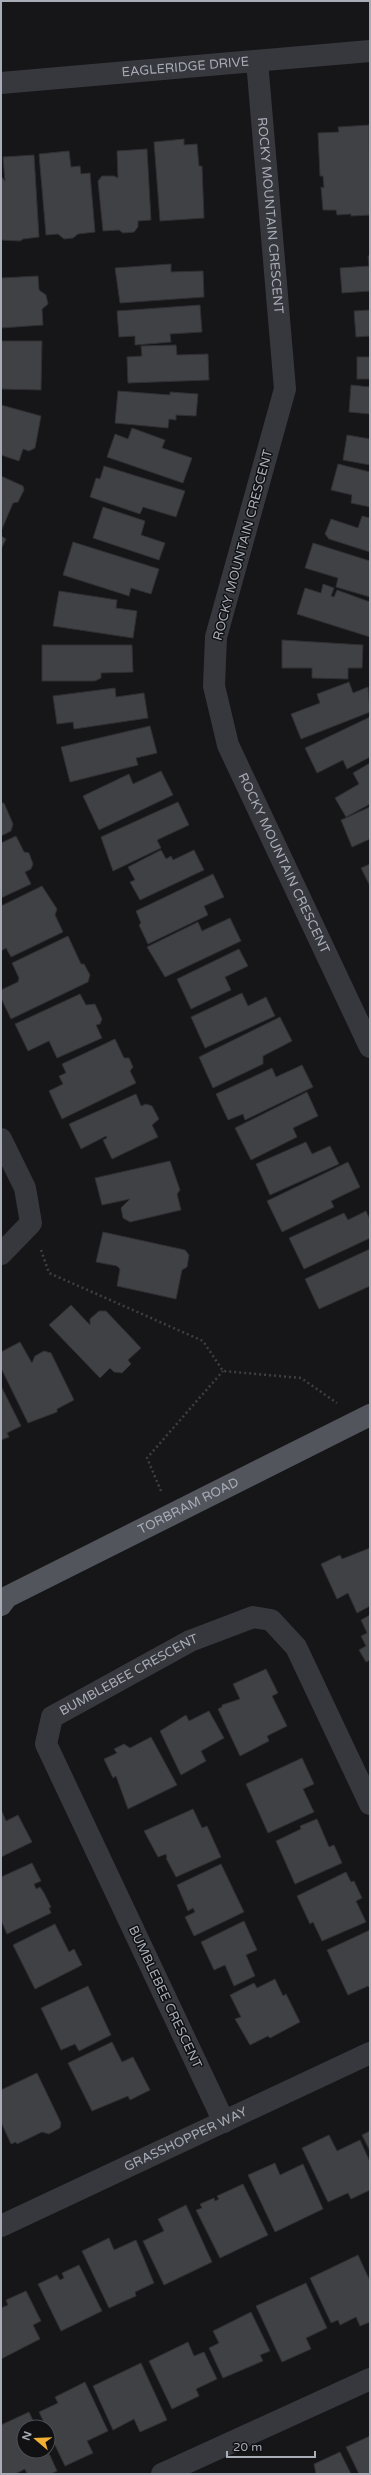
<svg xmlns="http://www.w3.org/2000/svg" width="371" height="2475" font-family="'Varela Round',sans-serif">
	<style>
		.building { fill: #404145; stroke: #303034 }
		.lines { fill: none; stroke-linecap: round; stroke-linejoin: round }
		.path { stroke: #3d3f44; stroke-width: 2.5; stroke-dasharray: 2 3; stroke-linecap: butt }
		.minor { stroke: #37383d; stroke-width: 22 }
		.major { stroke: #53555c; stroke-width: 22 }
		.labels { text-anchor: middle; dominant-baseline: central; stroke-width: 3; stroke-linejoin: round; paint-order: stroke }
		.street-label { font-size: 13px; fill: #a8adb8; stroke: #111113 }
	</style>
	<rect width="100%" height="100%" fill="#161618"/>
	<g class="building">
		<polygon points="369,125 370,215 351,216 351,214 337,215 336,210 323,210 321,187 324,188 323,176 320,176 318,133 339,132 338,127"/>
		<polygon points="184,139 184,145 197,144 199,166 202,166 204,218 160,221 154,142"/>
		<polygon points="147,149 151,220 138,221 138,227 134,232 123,233 119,230 103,231 98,181 102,176 114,176 118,178 117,151"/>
		<polygon points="69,151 71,167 80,166 81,174 90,173 95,232 78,234 73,238 64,239 58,234 46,235 39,154"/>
		<polygon points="34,155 39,237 23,239 20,241 1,240 1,176 5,181 3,157"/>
		<polygon points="368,256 370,256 370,291 342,293 340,268 369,266"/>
		<polygon points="171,264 171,272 203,271 204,297 120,303 115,268"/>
		<polygon points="38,276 39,290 46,295 48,304 42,309 43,325 1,328 1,278"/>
		<polygon points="200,305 202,332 170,334 171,342 135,345 135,336 119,337 117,311"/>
		<polygon points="370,310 370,336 356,337 354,311"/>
		<polygon points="1,341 42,341 41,390 1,389"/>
		<polygon points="176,345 177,355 208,354 209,380 128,383 127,357 142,356 141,346"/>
		<rect x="357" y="357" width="13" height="22"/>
		<polygon points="351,385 370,387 370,414 349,412"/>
		<polygon points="118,391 170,395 170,392 198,394 196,416 176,415 176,420 169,419 168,428 115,423"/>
		<polygon points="1,405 41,416 35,448 29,451 23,449 19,461 1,455"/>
		<polygon points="132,428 165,440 162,448 192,458 183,483 107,457 115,434 128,439"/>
		<polygon points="347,435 370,439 370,465 343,460"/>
		<polygon points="338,464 370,472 370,507 351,503 352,495 331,490"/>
		<polygon points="104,466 185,491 176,517 143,507 140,514 90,497 96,478 100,479"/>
		<polygon points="1,476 23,486 24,490 18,502 13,503 2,529"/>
		<polygon points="103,507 145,521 141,535 165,543 159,560 93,538"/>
		<polygon points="362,516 370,518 370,552 329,539 325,534 331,519 358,528"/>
		<polygon points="1,536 6,539 1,549"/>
		<polygon points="73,542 159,569 151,594 131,588 129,596 63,575"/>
		<polygon points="313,543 370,561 370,597 336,587 338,578 305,568"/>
		<polygon points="323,584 334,588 331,596 334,597 337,590 370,602 370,637 297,614 305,588 321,593"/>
		<polygon points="59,591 117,600 116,608 137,611 133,638 53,626"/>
		<polygon points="282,640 363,645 362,668 348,668 348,679 312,678 312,668 282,668"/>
		<polygon points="42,645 132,645 133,672 101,673 101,678 95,681 42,681"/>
		<polygon points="349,682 353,693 368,687 370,712 301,739 291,714 320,703 317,694"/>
		<polygon points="115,688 116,697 144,693 148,718 74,729 73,722 57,724 53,696"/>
		<polygon points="370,717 370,757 347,769 343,760 317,773 305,748"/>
		<polygon points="150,726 157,753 136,758 138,765 70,782 61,747"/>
		<polygon points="370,763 370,804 346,817 335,798 359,784 353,773"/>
		<polygon points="161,771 173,795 99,830 83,796 129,774 133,784"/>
		<polygon points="178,802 189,825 157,840 161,848 113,871 101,837"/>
		<polygon points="1,803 4,803 13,824 11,831 1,836"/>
		<polygon points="370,807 370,839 352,847 341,820"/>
		<polygon points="16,836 24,852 29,853 33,864 31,869 25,872 31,884 1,898 1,843"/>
		<polygon points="161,850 166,859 171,856 173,860 194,850 204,870 140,900 130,882 135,880 128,867"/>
		<polygon points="370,864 370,886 361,868"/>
		<polygon points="213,874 224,897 204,906 208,915 148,944 139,925 141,923 136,911"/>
		<polygon points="42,886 57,909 55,915 63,932 11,957 6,948 1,951 1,906"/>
		<polygon points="230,918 241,941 165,977 147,947 198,922 202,931"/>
		<polygon points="68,936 81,964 84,964 90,975 88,982 11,1019 1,998 1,990 18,982 19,978 12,963"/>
		<polygon points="239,949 248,966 225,977 231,990 191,1009 177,979"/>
		<polygon points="242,993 248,1006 266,997 275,1016 205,1048 191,1017"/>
		<polygon points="80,994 86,1005 95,1004 102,1019 100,1024 96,1025 102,1038 57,1058 49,1041 28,1051 15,1024"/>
		<polygon points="280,1017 292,1041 263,1056 263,1064 213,1088 199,1057"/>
		<polygon points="115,1039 124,1058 129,1058 133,1067 130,1071 136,1083 62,1119 49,1091 63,1084 59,1076 66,1073 62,1064"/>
		<polygon points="302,1065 313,1087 245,1120 243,1114 228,1120 216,1094 272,1068 276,1077"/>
		<polygon points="307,1092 318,1116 293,1128 297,1137 251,1160 235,1128"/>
		<polygon points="136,1094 141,1106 146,1104 152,1106 159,1119 152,1125 158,1137 112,1159 103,1140 107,1138 106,1136 81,1149 69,1124"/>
		<polygon points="306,1142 312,1154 330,1146 339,1164 270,1195 256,1164"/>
		<polygon points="170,1161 180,1190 177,1194 181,1210 130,1222 123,1218 121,1208 130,1199 102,1205 95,1178"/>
		<polygon points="348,1162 360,1187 331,1201 334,1207 282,1232 267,1201"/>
		<polygon points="366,1211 370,1220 370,1238 304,1269 289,1238 344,1213 348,1220"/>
		<polygon points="103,1232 185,1250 189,1255 187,1267 182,1270 176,1299 117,1286 120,1269 117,1266 96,1262"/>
		<polygon points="370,1249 370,1286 319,1309 305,1279"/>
		<polygon points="71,1305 90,1325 90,1319 99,1311 106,1311 141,1348 128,1360 131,1364 122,1373 114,1372 110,1368 100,1378 49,1325"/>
		<polygon points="20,1342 32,1363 35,1356 44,1351 51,1353 74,1400 57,1409 57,1412 28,1423 1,1368 1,1352"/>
		<polygon points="1,1386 21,1426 7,1433 9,1437 1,1440"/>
		<polygon points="370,1548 370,1606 357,1613 348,1593 337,1599 321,1564 340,1555 342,1559"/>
		<polygon points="370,1615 370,1660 366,1662 359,1650 366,1646 361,1636 367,1633 361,1620"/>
		<polygon points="266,1669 278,1693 272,1696 287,1726 267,1736 269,1741 240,1756 218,1709 222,1707 222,1705 240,1699 233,1684"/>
		<polygon points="209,1711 224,1738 201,1751 206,1761 181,1775 160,1731 186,1715 189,1721"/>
		<polygon points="151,1737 177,1785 128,1809 116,1776 113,1778 104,1759 117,1753 114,1749 124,1744 130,1748"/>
		<polygon points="302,1758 314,1784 303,1789 314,1812 268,1833 246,1784"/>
		<polygon points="1,1809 6,1821 18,1815 32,1842 1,1857"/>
		<polygon points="193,1809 202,1828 207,1826 221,1857 176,1877 166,1858 167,1858 166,1854 158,1857 144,1831"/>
		<polygon points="317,1819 329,1847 334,1845 342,1863 295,1884 276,1841 301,1829 300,1826"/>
		<polygon points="32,1863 41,1881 34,1884 36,1889 40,1887 44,1893 51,1907 49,1908 51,1913 7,1934 1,1920 1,1877"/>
		<polygon points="221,1864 244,1912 194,1936 185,1917 195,1912 193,1908 188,1911 177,1885"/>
		<polygon points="346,1872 351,1882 354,1881 362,1898 356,1901 366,1922 322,1941 313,1922 310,1924 297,1896"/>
		<polygon points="244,1921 257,1950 246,1955 255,1976 234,1986 225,1965 214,1970 201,1942"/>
		<polygon points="55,1924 69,1952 74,1949 82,1965 35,1989 13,1945"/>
		<polygon points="370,1930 370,1988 368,1986 348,1995 327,1950"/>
		<polygon points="275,1979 283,1996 286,1994 300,2022 270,2038 268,2036 250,2045 235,2019 241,2017 230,1995 254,1983 257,1988"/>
		<polygon points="88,1986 111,2035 79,2051 75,2044 61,2050 41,2008"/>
		<polygon points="112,2042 122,2062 133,2057 150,2090 130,2100 128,2096 92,2111 68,2063"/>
		<polygon points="37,2073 61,2123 60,2128 49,2134 42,2132 17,2144 16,2142 11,2144 1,2122 1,2090"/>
		<polygon points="370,2131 370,2151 362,2135"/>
		<polygon points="329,2135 337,2151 360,2140 370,2162 370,2190 351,2199 348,2193 328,2202 302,2148"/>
		<polygon points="275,2163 280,2175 303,2164 323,2209 275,2232 248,2175"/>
		<polygon points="243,2184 268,2235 220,2258 196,2210 202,2208 200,2204 214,2198 215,2201 219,2199 217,2196"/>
		<polygon points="186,2205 212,2262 164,2285 143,2241 164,2231 158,2219"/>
		<polygon points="109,2238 114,2250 136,2240 154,2283 135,2292 136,2296 109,2308 82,2251"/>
		<polygon points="358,2255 370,2281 370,2322 360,2326 356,2317 340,2325 338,2320 331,2323 310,2278"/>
		<polygon points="79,2265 102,2311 61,2331 38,2284 57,2275 60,2280 64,2278 62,2273"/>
		<polygon points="306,2283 327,2328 306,2338 311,2349 282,2362 256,2306"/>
		<polygon points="26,2291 41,2321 33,2325 40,2339 1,2359 1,2308 8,2305 6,2300"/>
		<polygon points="251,2312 270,2351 260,2355 263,2361 223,2378 209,2348 219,2343 213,2331"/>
		<polygon points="188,2342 194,2356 204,2352 217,2379 196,2389 199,2396 172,2409 149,2361"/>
		<polygon points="141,2363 167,2420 140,2432 134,2419 113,2430 93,2386"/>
		<polygon points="85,2382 108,2431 87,2441 93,2453 65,2466 39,2412 58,2403 55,2397"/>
		<polygon points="29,2412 36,2427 24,2427 24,2451 48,2451 57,2471 51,2474 27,2474 25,2469 15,2474 1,2474 1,2425"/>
		<polygon points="370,2436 370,2474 359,2474 346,2447"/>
		<polygon points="340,2452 351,2474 316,2474 314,2464"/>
	</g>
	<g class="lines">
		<g class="path">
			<polyline points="41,1250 49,1273 203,1341 223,1371 301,1378 337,1403"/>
			<polyline points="161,1491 147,1458 223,1371"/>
		</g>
		<g class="minor">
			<path id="s1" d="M257,61L285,389L216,637L214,686L228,745L370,1047"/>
			<path id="s2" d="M1,83L370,51"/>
			<polyline points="1,1139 25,1188 31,1223 1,1254"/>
			<path id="s3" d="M224,2122L46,1744L52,1717L190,1641L253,1617L271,1620L296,1647L370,1804"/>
			<path id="s4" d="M1,2226L370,2053"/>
			<polyline points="162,2474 370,2379"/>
		</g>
		<path class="major" id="s5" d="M1,1605L7,1597L370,1415"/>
	</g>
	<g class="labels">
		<g class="street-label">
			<text stroke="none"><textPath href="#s2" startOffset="185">EAGLERIDGE DRIVE</textPath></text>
			<text stroke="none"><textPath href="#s1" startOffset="155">ROCKY MOUNTAIN CRESCENT</textPath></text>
			<text transform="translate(243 545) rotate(-75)">ROCKY MOUNTAIN CRESCENT</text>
			<text stroke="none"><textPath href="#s1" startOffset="827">ROCKY MOUNTAIN CRESCENT</textPath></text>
			<text stroke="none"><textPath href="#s5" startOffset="213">TORBRAM ROAD</textPath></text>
			<text stroke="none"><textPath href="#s3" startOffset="533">BUMBLEBEE CRESCENT</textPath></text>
			<text transform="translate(165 1997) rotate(65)">BUMBLEBEE CRESCENT</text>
			<text stroke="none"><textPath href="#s4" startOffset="204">GRASSHOPPER WAY</textPath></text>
		</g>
	</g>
	<rect width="371" height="2475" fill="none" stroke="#a8adb8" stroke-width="4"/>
	<g transform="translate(36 2439) rotate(289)"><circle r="19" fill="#111113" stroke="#4d4f55"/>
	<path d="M0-3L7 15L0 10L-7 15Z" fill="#f2b134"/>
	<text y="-6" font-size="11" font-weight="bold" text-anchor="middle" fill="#a8adb8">N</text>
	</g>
	<path d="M227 2451v6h88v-6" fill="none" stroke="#a8adb8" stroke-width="2"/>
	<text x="233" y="2451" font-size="12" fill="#a8adb8" stroke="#111113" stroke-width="3" paint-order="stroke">20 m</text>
</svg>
